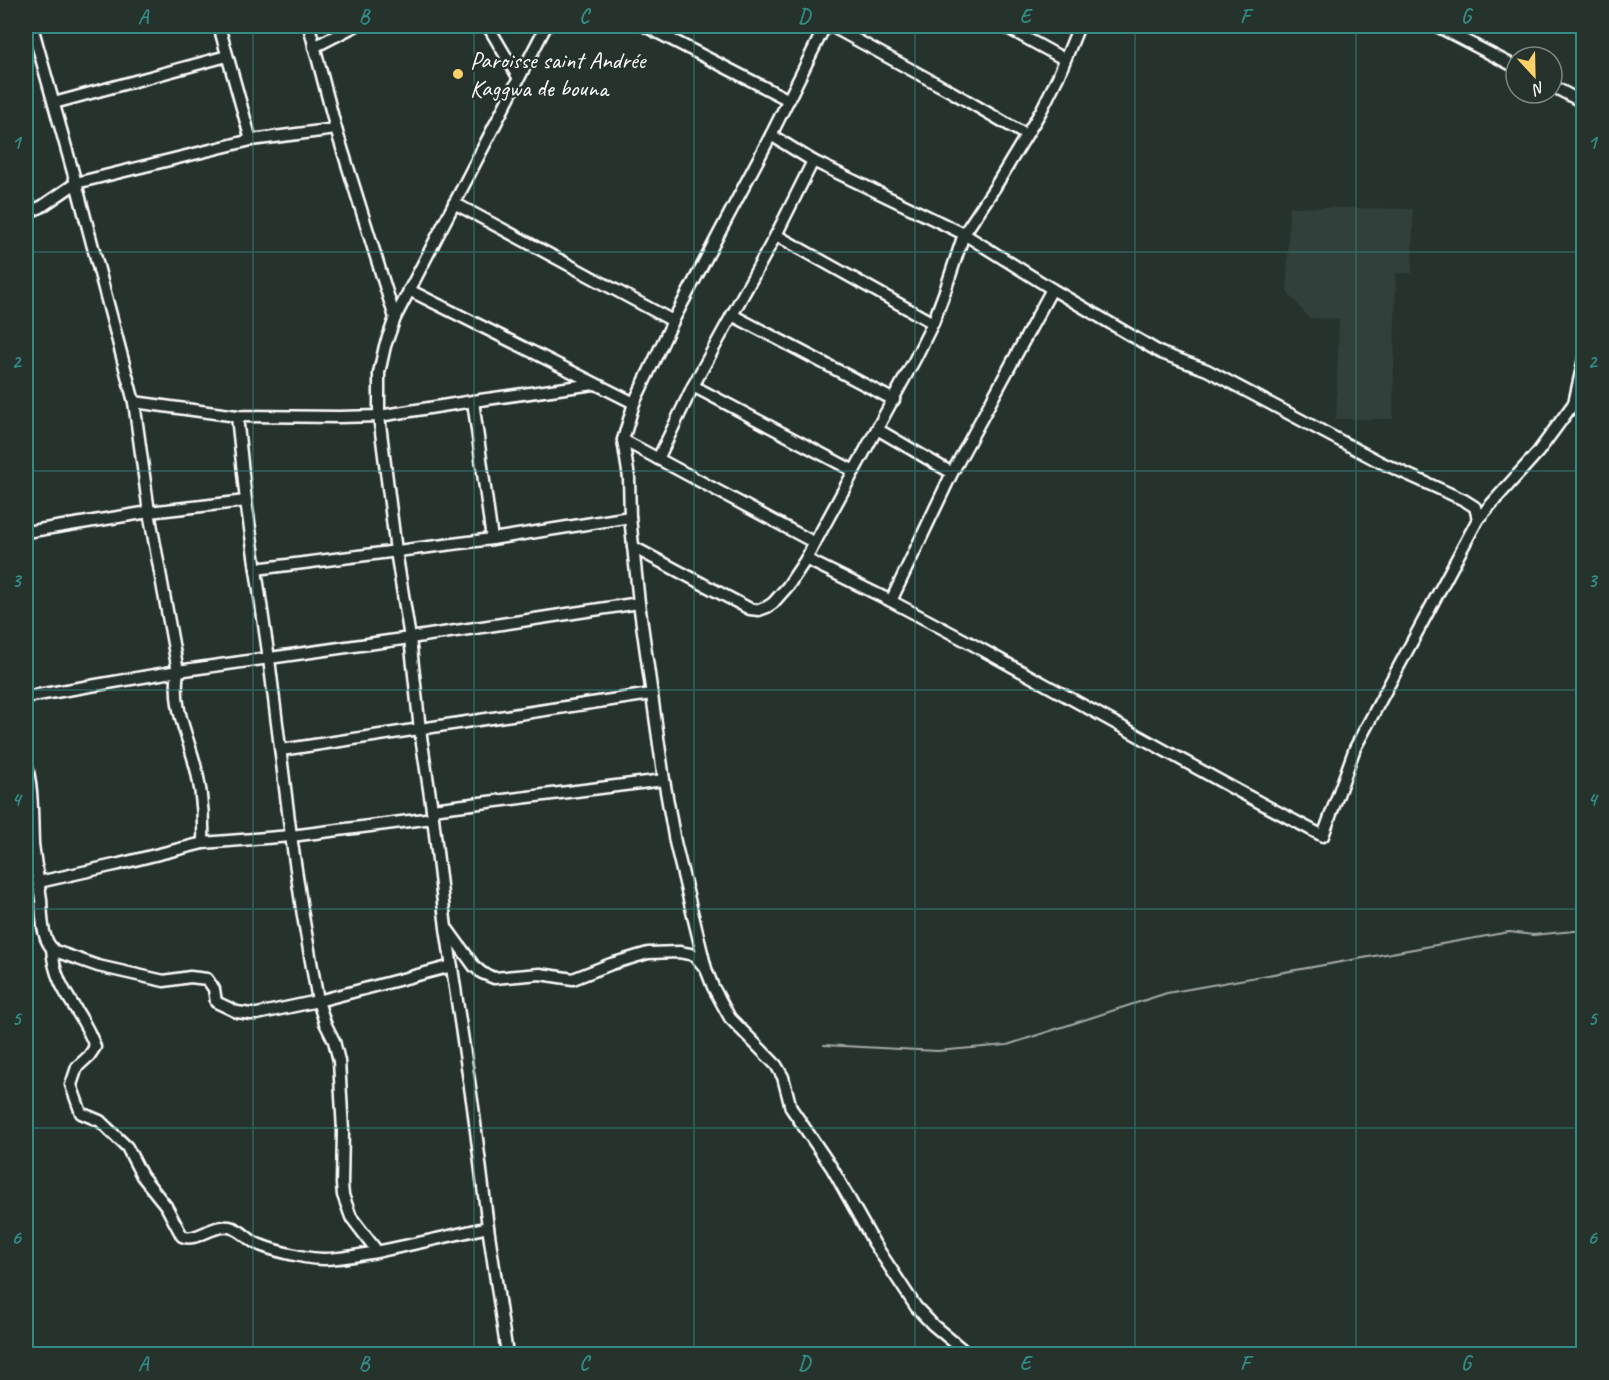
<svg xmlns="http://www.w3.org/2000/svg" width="1609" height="1380" font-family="Caveat,sans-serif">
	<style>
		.built { fill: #333f3a }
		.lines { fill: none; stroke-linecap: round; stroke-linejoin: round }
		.stream { stroke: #a4a9a7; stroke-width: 2 }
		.minor-casing { stroke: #fff; stroke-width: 15 }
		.minor { stroke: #26332d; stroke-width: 10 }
		.grid { fill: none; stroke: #338b84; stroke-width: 1.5; stroke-opacity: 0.55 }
		.poi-dot { fill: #ffd166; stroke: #26332d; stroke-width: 2 }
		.labels { text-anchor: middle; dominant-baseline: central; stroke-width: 4.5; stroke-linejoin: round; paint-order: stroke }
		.poi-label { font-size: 24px; fill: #fff; stroke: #26332d; text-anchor: start }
		.neatline { fill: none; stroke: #338b84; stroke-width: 2 }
		.grid-label { font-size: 20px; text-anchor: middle; font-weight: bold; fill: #338b84 }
	</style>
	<rect width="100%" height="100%" fill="#26332d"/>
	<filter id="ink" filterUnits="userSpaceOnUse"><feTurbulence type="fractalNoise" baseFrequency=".0167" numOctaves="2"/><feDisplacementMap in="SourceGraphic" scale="12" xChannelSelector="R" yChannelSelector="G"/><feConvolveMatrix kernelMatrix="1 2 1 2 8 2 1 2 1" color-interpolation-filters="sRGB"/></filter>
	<g filter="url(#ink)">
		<polygon class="built" points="1289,207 1413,209 1412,273 1396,273 1393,419 1336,419 1339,319 1309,318 1287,292"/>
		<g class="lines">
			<polyline class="stream" points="824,1045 937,1051 1007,1045 1167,993 1509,932 1533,935 1584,930"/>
			<defs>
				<g id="minor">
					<path d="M32,26L76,183L134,402L149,512L178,671C173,703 183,724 192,754C201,782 204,814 203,843"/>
					<polyline points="219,26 251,140"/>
					<polyline points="309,26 336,129 395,318"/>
					<polyline points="488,26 518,77"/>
					<polyline points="645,26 789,100"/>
					<polyline points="831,26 952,92 1026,135"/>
					<polyline points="1004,26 1064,59"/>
					<polyline points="1437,26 1516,67"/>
					<polyline points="314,47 355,26"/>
					<polyline points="1552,86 1584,103"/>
					<polyline points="54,103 227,56"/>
					<polyline points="771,135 813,161 964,234 1052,289 1161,353 1207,370 1380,462 1464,500 1475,507 1478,519 1355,748 1323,836 1240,792 970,643 891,601 806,559"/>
					<polyline points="454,203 673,321"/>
					<polyline points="26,213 41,207 76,183 251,140 336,129"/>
					<polyline points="776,235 933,323"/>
					<polyline points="409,290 634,403"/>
					<polyline points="732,315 894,400"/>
					<polyline points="693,386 854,471"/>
					<polyline points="473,401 492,539"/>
					<polyline points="134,402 237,416 339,417 379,416 473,401 594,384"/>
					<polyline points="237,416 246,501 269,659 291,836 303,916 318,1001 325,1023 334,1041 339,1061 343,1131 342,1184 343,1195 351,1217 377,1251"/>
					<polyline points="877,429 952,473"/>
					<polyline points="623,440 815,543"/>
					<polyline points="658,459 693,386 776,235 813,161"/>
					<polyline points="1478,519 1538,452 1574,403 1584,359"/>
					<polyline points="26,532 149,512 246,501"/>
					<polyline points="633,547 750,609 759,610 767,607 773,603 788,586 806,559 915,359 933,323 945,291 964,234 995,187 1041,111 1058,77 1079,26"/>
					<polyline points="256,569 492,539 630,517"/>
					<polyline points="891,601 952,473 1052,289"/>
					<polyline points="26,697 178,671 410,638 639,603"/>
					<polyline points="281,750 651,694"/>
					<path d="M26,763C33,787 32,818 33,843C35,861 38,880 41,899C42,915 41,941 55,951L98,966L164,981L190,977L207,979L214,989L216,1002L237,1012L251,1014H257L318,1001L452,966"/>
					<polyline points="432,809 664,780"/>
					<polyline points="39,882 119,864 203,843 291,836 433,818"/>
					<polyline points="448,930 474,966 482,973 494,978 540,974 573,979 611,964 648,953 679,952 690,954 696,957 706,969 713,987 730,1018 776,1065 783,1077 791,1108 832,1168 874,1243 916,1307 933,1325 968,1354"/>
					<path d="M52,948C54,991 83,1010 95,1047L89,1056L77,1067L71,1085L81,1113L100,1121L127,1147L142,1176L166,1206L182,1236C196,1243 212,1224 229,1227C242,1229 248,1241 260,1245C274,1251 290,1254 304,1257C328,1262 353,1256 376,1252C414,1244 451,1236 488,1227"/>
					<polyline points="706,969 675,842 664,780 639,603 630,517 629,478 623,440 634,403 673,321 771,135 825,26"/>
					<polyline points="507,1354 488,1227 473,1107 446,928 432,809 420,730 410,638 396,551 379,416 379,373 385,346 395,318 546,26"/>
				</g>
			</defs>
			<use href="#minor" class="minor-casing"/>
			<use href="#minor" class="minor"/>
		</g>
	</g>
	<path class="grid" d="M253,26V1354M474,26V1354M694,26V1354M915,26V1354M1135,26V1354M1356,26V1354M26,252H1584M26,471H1584M26,690H1584M26,909H1584M26,1128H1584"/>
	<circle class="poi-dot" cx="458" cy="74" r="6"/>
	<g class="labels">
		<g class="poi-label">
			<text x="470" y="60">Paroisse saint Andrée<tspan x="470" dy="28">Kaggwa de bouna</tspan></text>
		</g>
	</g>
	<rect width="1609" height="1380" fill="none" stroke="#26332d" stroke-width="66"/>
	<g transform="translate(1534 75) rotate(158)"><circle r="28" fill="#26332d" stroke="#7d8581" stroke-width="1.5"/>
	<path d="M0-4.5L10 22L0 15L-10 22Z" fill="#ffd166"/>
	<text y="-9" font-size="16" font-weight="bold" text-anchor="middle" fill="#ffffff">N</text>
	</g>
	<rect x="33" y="33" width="1543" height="1314" class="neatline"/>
	<g class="grid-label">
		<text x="143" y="23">A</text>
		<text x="364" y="23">B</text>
		<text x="584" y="23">C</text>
		<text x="804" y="23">D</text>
		<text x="1025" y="23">E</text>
		<text x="1245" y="23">F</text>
		<text x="1466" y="23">G</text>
		<text x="16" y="149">1</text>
		<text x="1592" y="149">1</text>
		<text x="16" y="368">2</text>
		<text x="1592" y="368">2</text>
		<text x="16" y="587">3</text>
		<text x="1592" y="587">3</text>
		<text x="16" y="806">4</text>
		<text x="1592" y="806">4</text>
		<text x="16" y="1025">5</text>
		<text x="1592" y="1025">5</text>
		<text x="16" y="1244">6</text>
		<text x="1592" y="1244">6</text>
		<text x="143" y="1370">A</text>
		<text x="364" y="1370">B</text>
		<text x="584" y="1370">C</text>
		<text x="804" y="1370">D</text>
		<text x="1025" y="1370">E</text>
		<text x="1245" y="1370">F</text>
		<text x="1466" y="1370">G</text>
	</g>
</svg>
